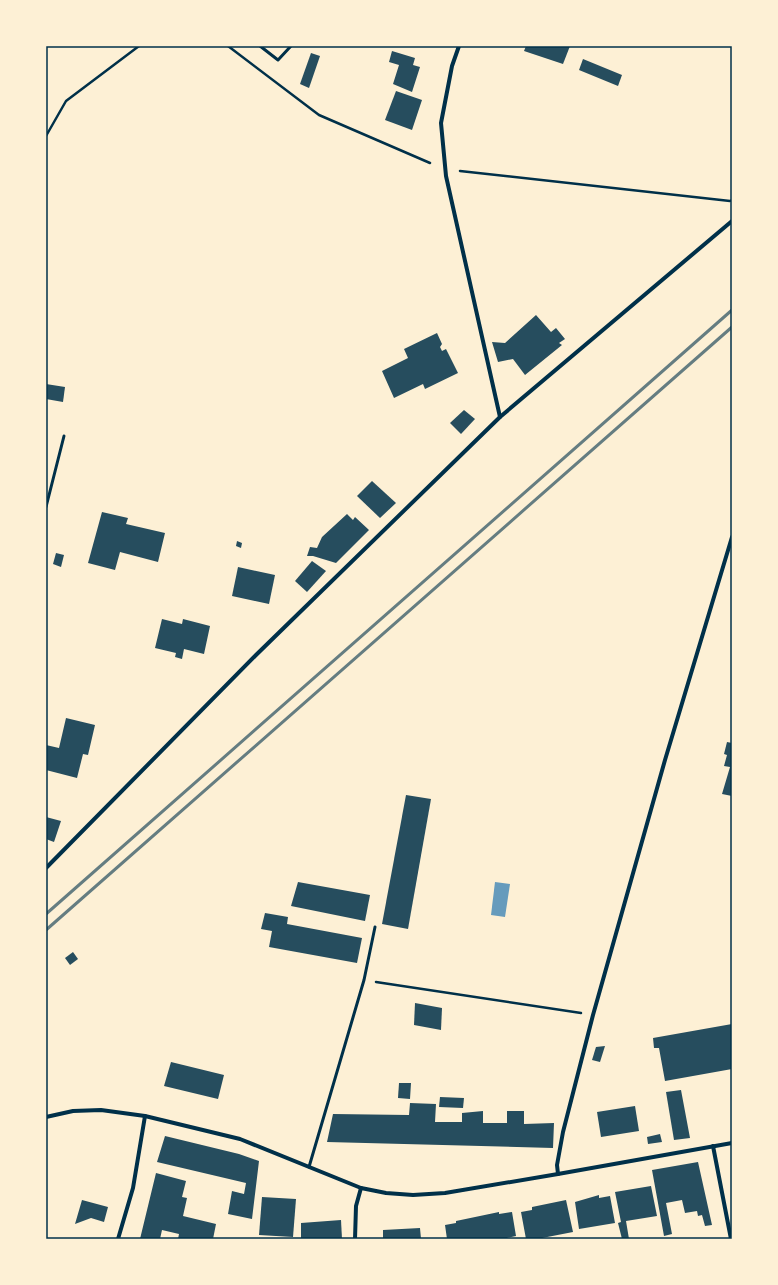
<svg xmlns="http://www.w3.org/2000/svg" width="778" height="1285" font-family="'Asap Condensed',sans-serif">
	<style>
		.water { fill: #669bbc }
		.building { fill: #264d5e }
		.lines { fill: none; stroke-linecap: round; stroke-linejoin: round }
		.path { stroke: #003049; stroke-width: 2.5 }
		.service { stroke: #003049; stroke-width: 3 }
		.minor { stroke: #003049; stroke-width: 4 }
		.rail { stroke: #657d81; stroke-width: 3 }
		.neatline { fill: none; stroke: #003049; stroke-width: 1.5 }
	</style>
	<rect width="100%" height="100%" fill="#fdf0d5"/>
	<polygon class="water" points="495,882 510,884 505,917 491,915"/>
	<g class="building">
		<polygon points="526,46 570,46 563,64 524,51"/>
		<polygon points="392,51 415,58 413,65 420,67 412,92 393,84 399,65 389,62"/>
		<polygon points="311,53 320,56 309,88 300,84"/>
		<polygon points="583,59 622,75 618,86 579,70"/>
		<polygon points="396,91 422,100 412,130 385,120"/>
		<polygon points="536,315 551,332 556,328 565,339 559,343 562,345 525,375 513,359 498,362 492,342 505,343"/>
		<polygon points="437,333 442,344 440,347 442,351 446,349 458,373 425,389 423,384 394,398 382,371 408,358 404,349"/>
		<polygon points="46,384 65,387 63,402 46,399"/>
		<polygon points="464,410 475,419 461,434 450,423"/>
		<polygon points="372,481 396,503 380,518 357,496"/>
		<polygon points="102,512 128,518 126,524 165,533 158,562 120,552 115,570 88,563"/>
		<polygon points="347,514 353,520 355,517 369,530 336,563 313,556 307,556 310,547 317,548 322,537"/>
		<polygon points="237,541 242,543 241,548 236,546"/>
		<polygon points="56,553 64,555 61,567 53,564"/>
		<polygon points="312,561 326,571 307,592 295,581"/>
		<polygon points="238,567 275,575 269,604 232,596"/>
		<polygon points="162,619 182,624 183,619 210,626 204,654 184,649 182,659 175,657 176,653 155,648"/>
		<polygon points="66,718 95,725 88,755 83,754 77,778 46,770 46,745 59,748"/>
		<polygon points="727,742 732,743 732,796 722,794 730,767 724,766 727,755 724,754"/>
		<polygon points="406,795 431,799 408,929 382,924"/>
		<polygon points="46,817 61,821 54,842 46,839"/>
		<polygon points="298,882 370,895 365,921 291,906"/>
		<polygon points="265,913 288,917 287,924 362,938 357,963 269,947 272,931 261,929"/>
		<polygon points="73,952 78,959 70,965 65,958"/>
		<polygon points="415,1003 442,1008 441,1030 414,1025"/>
		<polygon points="732,1024 732,1069 665,1081 659,1048 654,1048 653,1038"/>
		<polygon points="605,1046 600,1062 592,1060 596,1047"/>
		<polygon points="171,1062 224,1075 218,1099 164,1086"/>
		<polygon points="399,1083 411,1083 410,1099 398,1098"/>
		<polygon points="681,1090 690,1138 674,1140 666,1092"/>
		<polygon points="440,1097 464,1098 463,1108 439,1107"/>
		<polygon points="410,1103 436,1104 435,1122 462,1122 462,1113 483,1111 483,1123 507,1123 507,1111 524,1111 524,1124 554,1123 553,1148 327,1142 333,1114 409,1115"/>
		<polygon points="635,1106 639,1131 601,1137 597,1112"/>
		<polygon points="660,1134 662,1142 648,1144 647,1137"/>
		<polygon points="165,1136 239,1154 259,1161 252,1219 228,1214 232,1191 244,1194 246,1183 157,1162"/>
		<polygon points="698,1162 712,1225 705,1226 702,1215 698,1216 697,1211 685,1213 682,1200 666,1203 672,1234 664,1236 652,1170"/>
		<polygon points="156,1173 186,1181 182,1197 187,1198 183,1216 216,1224 213,1239 178,1239 179,1234 162,1230 160,1239 140,1239"/>
		<polygon points="651,1186 657,1216 626,1221 629,1239 622,1239 618,1223 621,1222 615,1192"/>
		<polygon points="599,1195 599,1198 610,1196 615,1223 579,1229 575,1202"/>
		<polygon points="262,1197 296,1199 293,1237 259,1235"/>
		<polygon points="82,1200 108,1207 104,1222 91,1218 75,1224"/>
		<polygon points="566,1200 573,1232 537,1239 526,1239 521,1212 532,1210 532,1207"/>
		<polygon points="499,1212 499,1214 512,1212 516,1236 502,1239 447,1239 445,1225 456,1223 456,1221"/>
		<polygon points="341,1220 342,1239 301,1239 301,1223"/>
		<polygon points="420,1228 421,1239 383,1239 383,1230"/>
	</g>
	<g class="lines">
		<g class="path">
			<polyline points="228,46 319,115 430,163"/>
			<polyline points="46,136 66,101 139,46"/>
			<polyline points="460,171 730,201 732,200"/>
			<polyline points="376,982 581,1013"/>
		</g>
		<g class="service">
			<polyline points="260,46 278,60 291,46"/>
			<polyline points="46,507 64,436"/>
			<polyline points="309,1167 364,980 375,927"/>
		</g>
		<g class="minor">
			<polyline points="459,46 452,66 441,123 446,176 500,417"/>
			<polyline points="46,868 256,655 500,417 732,221"/>
			<polyline points="46,1117 73,1111 101,1110 145,1116 240,1139 361,1188 386,1193 413,1195 445,1193 558,1174 732,1143"/>
			<polyline points="713,1146 731,1239"/>
			<polyline points="558,1174 557,1165 563,1132 593,1015 665,760 732,537"/>
			<polyline points="118,1239 133,1188 145,1116"/>
			<polyline points="355,1239 356,1206 361,1188"/>
		</g>
		<g class="rail">
			<polyline points="46,914 732,310"/>
			<polyline points="46,930 732,327"/>
		</g>
	</g>
	<rect width="778" height="1285" fill="none" stroke="#fdf0d5" stroke-width="94"/>
	<rect x="47" y="47" width="684" height="1191" class="neatline"/>
</svg>
